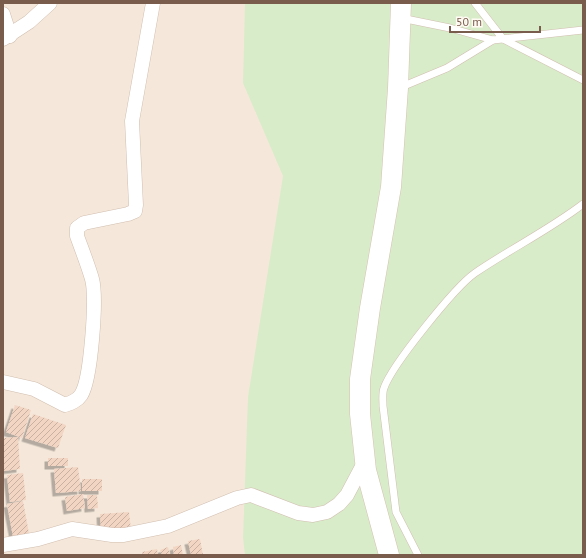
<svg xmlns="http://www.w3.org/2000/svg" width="586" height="558" font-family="'PT Sans',sans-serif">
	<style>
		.residential { fill: #f5e8da }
		.grass { fill: #d8ecc9 }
		.building { fill: url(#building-hatch); filter: url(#shadow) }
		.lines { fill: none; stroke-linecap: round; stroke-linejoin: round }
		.lane-casing { stroke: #d1beb0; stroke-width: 8 }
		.street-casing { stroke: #d1beb0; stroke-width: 15 }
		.secondary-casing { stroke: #d6c0b0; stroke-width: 21 }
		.lane { stroke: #fff; stroke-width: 7 }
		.street { stroke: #fff; stroke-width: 14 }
		.secondary { stroke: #fff; stroke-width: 20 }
	</style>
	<defs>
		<pattern id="building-hatch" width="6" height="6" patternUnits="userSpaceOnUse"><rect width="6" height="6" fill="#f3d5c3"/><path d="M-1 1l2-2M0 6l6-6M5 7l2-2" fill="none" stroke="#cab0a1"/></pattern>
		<filter id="shadow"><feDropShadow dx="-3.5" dy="3.5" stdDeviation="0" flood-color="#0004"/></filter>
	</defs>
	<rect width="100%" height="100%" fill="#fdf6ec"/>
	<rect class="residential" x="3" y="3" width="580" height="552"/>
	<polygon class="grass" points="245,3 583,3 583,555 245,555 243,538 248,397 283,176 243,83"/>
	<g class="building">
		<polygon points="15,405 31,410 22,438 6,432"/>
		<polygon points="33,414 66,425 58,448 25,438"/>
		<polygon points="18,437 20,469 3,471 3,438"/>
		<rect x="48" y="458" width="20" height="8"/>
		<polygon points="78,467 81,491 56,493 54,469"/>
		<polygon points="23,473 26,500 10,502 7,475"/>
		<rect x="82" y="479" width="20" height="12"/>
		<polygon points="83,494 85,508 67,511 65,497"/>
		<polygon points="87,495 97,495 98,508 88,509"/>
		<polygon points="23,501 30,539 14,542 7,504"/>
		<polygon points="129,512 131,530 101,532 100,514"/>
		<polygon points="200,539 203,555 191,555 188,541"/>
		<polygon points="181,545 183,555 174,555 173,547"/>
		<polygon points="168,547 170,555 162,555 160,550"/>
		<polygon points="157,549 158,555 143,555 142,552"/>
	</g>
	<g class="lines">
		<defs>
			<g id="lane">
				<polyline points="475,3 503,39 583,80"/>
				<polyline points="401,18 450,28 493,40 583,30"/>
				<polyline points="399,88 447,68 493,40"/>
				<path d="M418,555L396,512L383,406C383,400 382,393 384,388C392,365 455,287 475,273C510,249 549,230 583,204"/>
			</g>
			<g id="street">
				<polyline points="3,14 10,36"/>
				<polyline points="3,39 29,22 50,3"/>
				<path d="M3,382L34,389L65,405C71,403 77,401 81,395C91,380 97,298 92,279C88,265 82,250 77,236V228L84,223L128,214L135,211L136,205L132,121L153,3"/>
				<polyline points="3,545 38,539 72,529 112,535 124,535 168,526 237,498 251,495 298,513 313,515 327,512 339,504 347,495 365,461"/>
			</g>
			<polyline id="secondary" points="389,555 366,470 360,414 360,379 370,308 391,187 398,88 401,3"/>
		</defs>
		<use href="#lane" class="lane-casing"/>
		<use href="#street" class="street-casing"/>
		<use href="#secondary" class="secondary-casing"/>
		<use href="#lane" class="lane"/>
		<use href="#street" class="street"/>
		<use href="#secondary" class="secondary"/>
	</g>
	<rect width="586" height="558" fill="none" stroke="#7a5c4d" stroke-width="8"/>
	<path d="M450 26v6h90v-6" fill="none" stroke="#7a5c4d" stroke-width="2"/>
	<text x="456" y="26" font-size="12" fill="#7a5c4d" stroke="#fffaf3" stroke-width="3" paint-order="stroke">50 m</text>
</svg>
